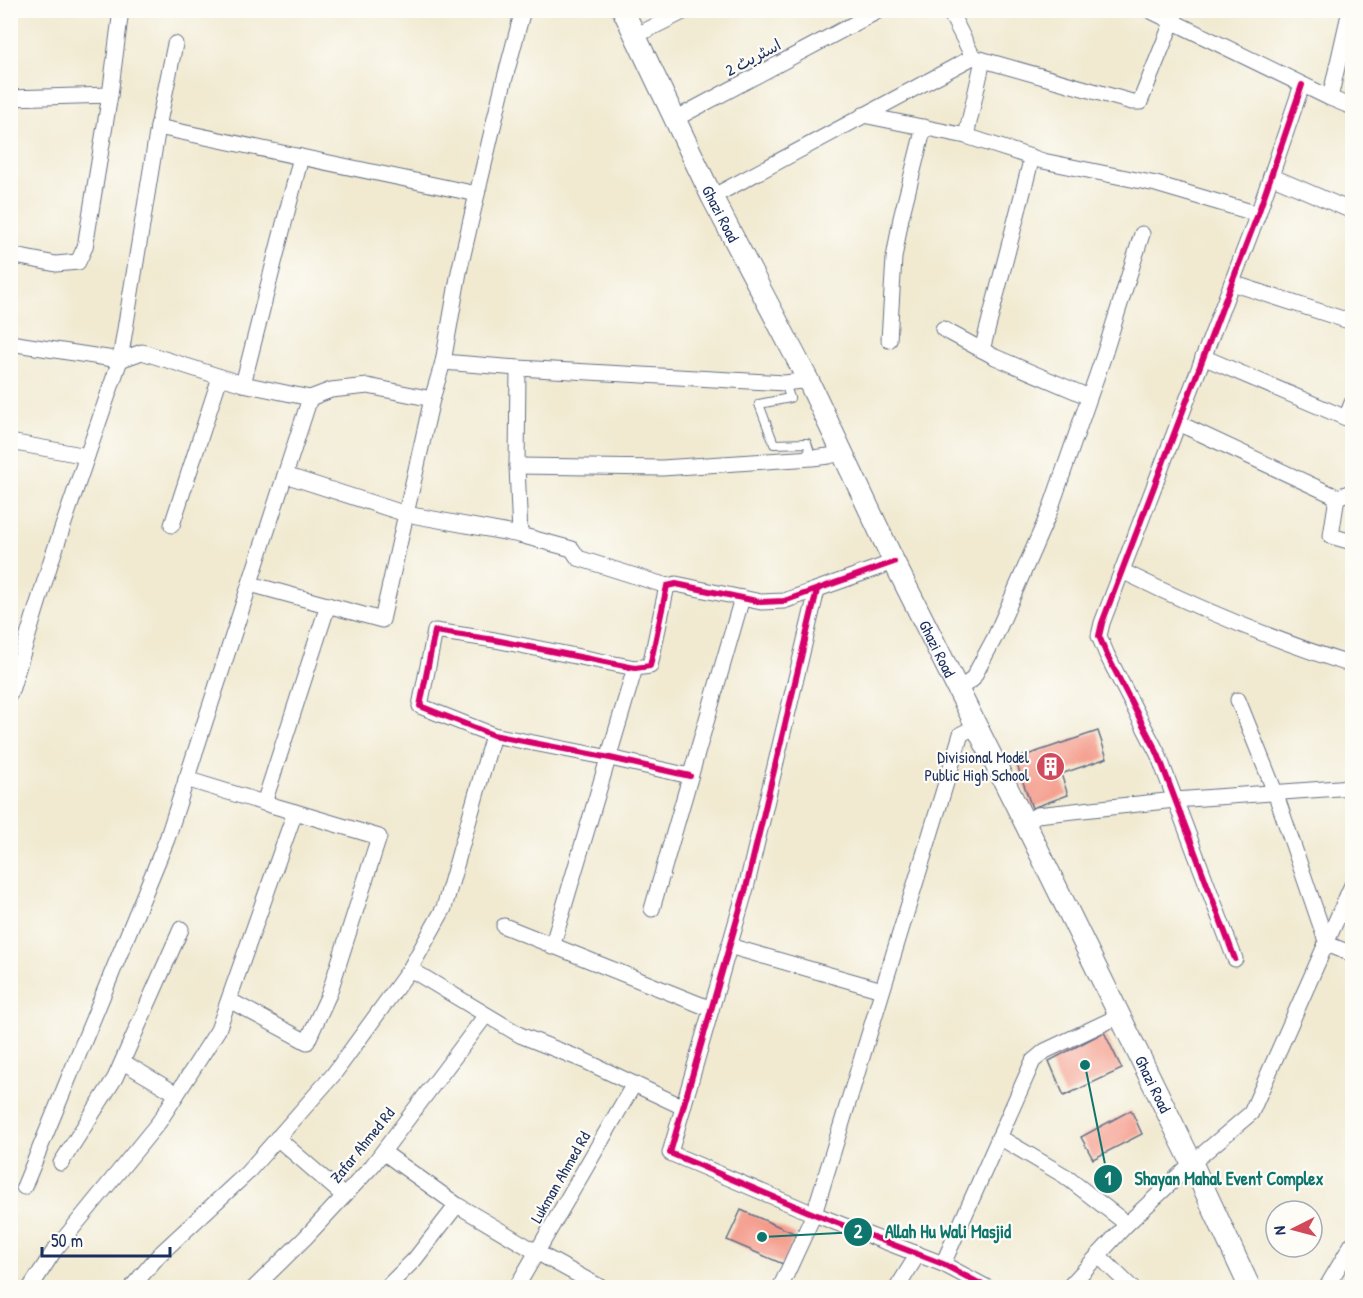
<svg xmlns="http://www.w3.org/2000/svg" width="1363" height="1298" font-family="'Patrick Hand','Playpen Sans Arabic',sans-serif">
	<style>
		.building { fill: #f49c8c }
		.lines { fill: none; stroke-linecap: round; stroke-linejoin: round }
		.lane-casing { stroke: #667086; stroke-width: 10 }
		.street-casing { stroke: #667086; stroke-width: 17 }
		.secondary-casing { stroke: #667086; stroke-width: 23 }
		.lane { stroke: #fff; stroke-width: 8 }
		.street { stroke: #fff; stroke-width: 15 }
		.secondary { stroke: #fff; stroke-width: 21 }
		.cycleway-casing { stroke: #fdfcf7; stroke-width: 10 }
		.cycleway { stroke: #d6006c; stroke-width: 6 }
		.labels { text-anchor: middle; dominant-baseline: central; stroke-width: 4.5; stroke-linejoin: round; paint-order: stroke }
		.street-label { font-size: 16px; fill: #1b2f5e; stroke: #fdfcf7 }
		.poi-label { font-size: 16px; fill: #1b2f5e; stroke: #fdfcf7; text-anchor: end }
		.leader { fill: none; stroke: #0f766e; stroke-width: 2 }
		.callout-dot { fill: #0f766e; stroke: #fdfcf7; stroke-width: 2 }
		.mark-label { font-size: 18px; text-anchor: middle; font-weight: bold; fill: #fff }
		.callout-label { font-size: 18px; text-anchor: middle; font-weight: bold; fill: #0f766e; stroke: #fdfcf7; stroke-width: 4.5; stroke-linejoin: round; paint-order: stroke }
	</style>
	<rect width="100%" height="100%" fill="#fdfcf7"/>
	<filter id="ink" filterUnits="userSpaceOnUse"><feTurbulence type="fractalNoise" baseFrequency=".0167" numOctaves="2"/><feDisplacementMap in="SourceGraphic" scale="12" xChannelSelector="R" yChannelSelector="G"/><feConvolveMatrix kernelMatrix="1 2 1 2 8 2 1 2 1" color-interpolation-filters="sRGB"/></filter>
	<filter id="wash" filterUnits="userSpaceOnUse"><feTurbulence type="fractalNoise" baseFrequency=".008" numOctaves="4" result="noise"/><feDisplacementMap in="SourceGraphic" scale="24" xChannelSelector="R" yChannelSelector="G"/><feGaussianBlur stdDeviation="1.35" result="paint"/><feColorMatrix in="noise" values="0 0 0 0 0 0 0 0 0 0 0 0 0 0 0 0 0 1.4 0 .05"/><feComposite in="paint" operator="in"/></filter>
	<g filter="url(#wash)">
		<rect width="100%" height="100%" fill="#f1ead1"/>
		<g id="blocks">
			<g class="building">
				<polygon points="1098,731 1107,758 1061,774 1068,795 1032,808 1015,759"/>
				<polygon points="1104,1032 1122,1069 1064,1096 1049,1061"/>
				<polygon points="1131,1110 1142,1134 1093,1159 1081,1137"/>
				<polygon points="741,1210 796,1234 783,1264 727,1240"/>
			</g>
		</g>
	</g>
	<g filter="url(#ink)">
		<use href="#blocks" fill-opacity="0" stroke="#667086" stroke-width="1.5"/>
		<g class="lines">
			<defs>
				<polyline id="lane" points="785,383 790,398 759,404 774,444 807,443 812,458"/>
				<g id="street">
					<polyline points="949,10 973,57"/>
					<polyline points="1149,10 1330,98 1352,107"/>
					<polyline points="635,36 687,10"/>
					<polyline points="10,98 110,95"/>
					<polyline points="1330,98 1350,10"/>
					<polyline points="863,115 966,136 983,60"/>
					<polyline points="675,119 880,10"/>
					<polyline points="158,127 477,194"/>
					<polyline points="966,136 1043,161 1156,184 1258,214"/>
					<polyline points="1271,176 1352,211"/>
					<polyline points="712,197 973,57 1132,102 1140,102 1177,10"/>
					<polyline points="10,255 56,264 78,262 85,247 110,95 121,10"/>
					<polyline points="1232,283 1352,322"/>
					<polyline points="943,329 995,357 1089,397"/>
					<polyline points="889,340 894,258 901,218 924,127"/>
					<polyline points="10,343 120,360 142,352 243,384 310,398 331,390 368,386 432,399"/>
					<polyline points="982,350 1032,157"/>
					<polyline points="1203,357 1346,418 1352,403"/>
					<polyline points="443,362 518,368 785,383 808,380"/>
					<polyline points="243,384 301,157"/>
					<polyline points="1178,423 1337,497 1331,536 1352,542"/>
					<polyline points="10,442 87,456"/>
					<polyline points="517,466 662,468 812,458 829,456 842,452"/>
					<polyline points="285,475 406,514 520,535 517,466 518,368"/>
					<polyline points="1337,497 1352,492"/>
					<polyline points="172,525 220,377"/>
					<polyline points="520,535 572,549 578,558 667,586"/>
					<path d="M1122,571C1197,608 1273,640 1352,665"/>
					<polyline points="250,584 382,620 432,399 443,362 459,272 477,194 502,89 523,10"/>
					<polyline points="817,590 746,888 670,1153 814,1214 943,1264 988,1288"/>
					<polyline points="958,689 972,680 995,637 1049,513 1104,355 1142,234"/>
					<polyline points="10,694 51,561 120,360 158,127 175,44"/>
					<polyline points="1238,700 1275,792 1327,944 1352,954"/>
					<polyline points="690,776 610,758 493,735 420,706 435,631 495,640 635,668 650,666 667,586 676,584 761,602 784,601 894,562"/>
					<polyline points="186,779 264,803"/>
					<polyline points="1025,823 1037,815 1175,800 1352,787"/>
					<polyline points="652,909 742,598"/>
					<polyline points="504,926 711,1009"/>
					<polyline points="729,946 882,990"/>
					<polyline points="552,947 635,668"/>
					<polyline points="1235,959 1158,754 1107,655 1099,636 1102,623 1258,214 1302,85"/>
					<polyline points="410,969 444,908 493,735"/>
					<polyline points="229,1000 307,1042 329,994 379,837 295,812"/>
					<polyline points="123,1062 177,1094"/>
					<polyline points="999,1137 1065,1176 1127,1224"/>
					<polyline points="277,1138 344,1196"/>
					<polyline points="383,1152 457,1205 538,1253 602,1288"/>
					<polyline points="61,1163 115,1078 181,929"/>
					<polyline points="24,1187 167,839 310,398"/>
					<polyline points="1098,1255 1132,1288"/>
					<polyline points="943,1264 1033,1061 1045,1051 1119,1016"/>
					<polyline points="30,1288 54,1251 159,1122 218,1030 295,812 264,803 328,605"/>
					<polyline points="131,1288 159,1255 246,1174 333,1075 410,969 520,1035 583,1060 683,1107"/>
					<polyline points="254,1288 305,1238 372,1166 486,1015"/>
					<polyline points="386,1288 415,1259 457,1205"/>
					<polyline points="516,1288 634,1084"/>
					<polyline points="780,1288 814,1214 961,734 977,726"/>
					<polyline points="897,1288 918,1254"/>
					<polyline points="1068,1288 1127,1224 1192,1163 1251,1113 1352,885"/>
					<polyline points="1326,1288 1352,1244"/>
				</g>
				<g id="secondary">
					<path id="s1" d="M623,10L712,197L808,380L894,562L1025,823L1192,1163L1250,1288"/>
				</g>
			</defs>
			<use href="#lane" class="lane-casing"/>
			<use href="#street" class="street-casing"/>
			<use href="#secondary" class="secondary-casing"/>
			<use href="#lane" class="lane"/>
			<use href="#street" class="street"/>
			<use href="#secondary" class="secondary"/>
			<defs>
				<g id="cycleway">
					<polyline points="817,590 746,888 670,1153 814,1214 943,1264 988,1288"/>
					<polyline points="690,776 610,758 493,735 420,706 435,631 495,640 635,668 650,666 667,586 676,584 761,602 784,601 894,562"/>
					<polyline points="1235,959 1158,754 1107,655 1099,636 1102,623 1258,214 1302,85"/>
				</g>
			</defs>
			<use href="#cycleway" class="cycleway-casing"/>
			<use href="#cycleway" class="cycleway"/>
		</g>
	</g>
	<defs>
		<symbol id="building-disc" viewBox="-11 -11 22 22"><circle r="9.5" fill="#d1495b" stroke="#fdfcf7"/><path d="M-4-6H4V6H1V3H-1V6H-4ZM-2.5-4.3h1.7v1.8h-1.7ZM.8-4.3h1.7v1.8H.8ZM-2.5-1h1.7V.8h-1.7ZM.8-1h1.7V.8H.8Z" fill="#fff"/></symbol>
	</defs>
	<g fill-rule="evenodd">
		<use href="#building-disc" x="1034" y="750" width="33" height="33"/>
	</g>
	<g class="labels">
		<g class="street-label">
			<text transform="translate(753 57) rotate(-28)">اسٹریٹ 2</text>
			<text stroke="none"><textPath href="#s1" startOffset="226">Ghazi Road</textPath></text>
			<text stroke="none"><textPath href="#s1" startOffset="712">Ghazi Road</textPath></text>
			<text stroke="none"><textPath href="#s1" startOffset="1198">Ghazi Road</textPath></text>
			<text transform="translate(362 1145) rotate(-51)">Zafar Ahmed Rd</text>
			<text transform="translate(560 1177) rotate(-60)">Lukman Ahmed Rd</text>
		</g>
		<g class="poi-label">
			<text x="1029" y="757">Divisional Model<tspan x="1029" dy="18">Public High School</tspan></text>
		</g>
	</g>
	<path class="leader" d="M1085 1065L1108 1179M762 1237L858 1232"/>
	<g class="callout-dot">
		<circle cx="1085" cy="1065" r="6"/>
		<circle cx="762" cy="1237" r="6"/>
		<circle cx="1108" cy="1179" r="15"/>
		<circle cx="858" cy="1232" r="15"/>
	</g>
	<g class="mark-label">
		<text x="1108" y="1185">1</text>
		<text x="858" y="1238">2</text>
	</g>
	<g class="callout-label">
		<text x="1229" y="1185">Shayan Mahal Event Complex</text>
		<text x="948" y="1238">Allah Hu Wali Masjid</text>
	</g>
	<rect width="1363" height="1298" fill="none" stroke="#fdfcf7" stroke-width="36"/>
	<g transform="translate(1294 1229) rotate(264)"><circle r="28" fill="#fdfcf7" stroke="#a3aaba" stroke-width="1.5"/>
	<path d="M0-4.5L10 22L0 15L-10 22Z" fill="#d1495b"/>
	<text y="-9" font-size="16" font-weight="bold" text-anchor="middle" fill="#1b2f5e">N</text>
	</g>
	<path d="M42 1247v9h128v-9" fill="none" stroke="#1b2f5e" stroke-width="3"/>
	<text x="51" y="1247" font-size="18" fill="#1b2f5e" stroke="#fdfcf7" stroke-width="4.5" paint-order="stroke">50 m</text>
</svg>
